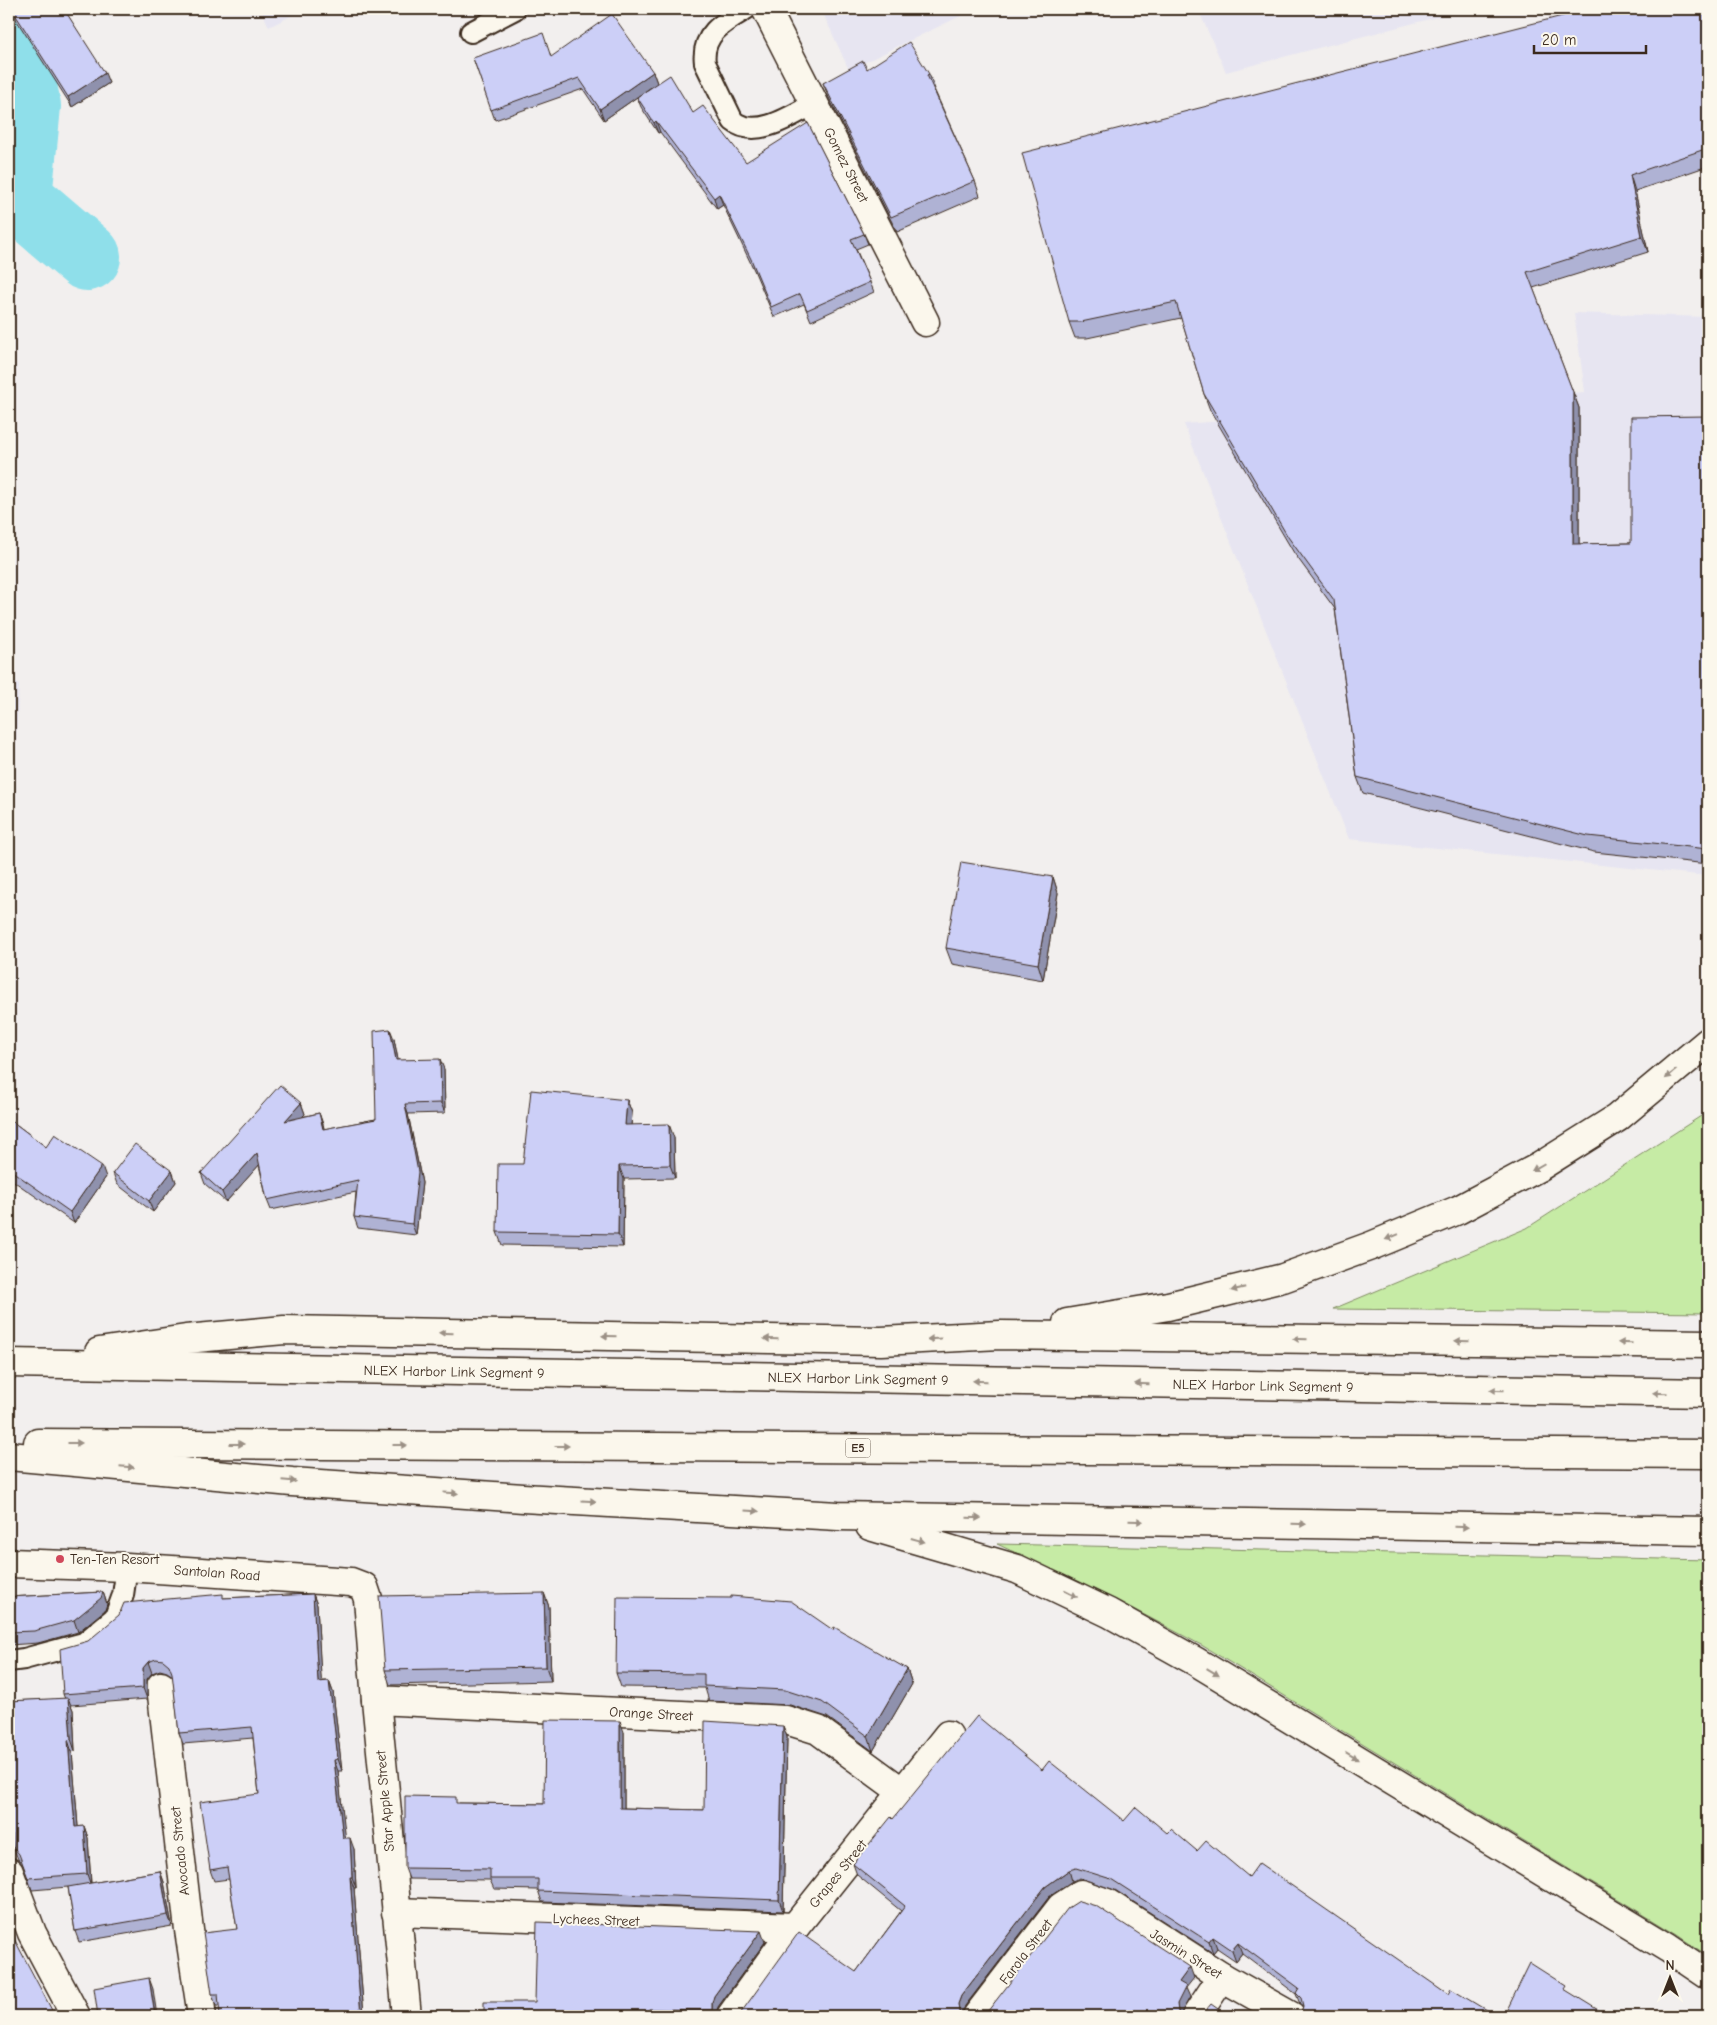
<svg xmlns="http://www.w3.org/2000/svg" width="1717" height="2025" font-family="'Comic Neue',sans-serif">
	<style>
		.built { fill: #e7e5f1 }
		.green { fill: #c6eba5; stroke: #808a62 }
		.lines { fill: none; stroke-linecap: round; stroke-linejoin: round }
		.river { stroke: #8fdfea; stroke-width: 68 }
		.service-casing { stroke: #3b2a1e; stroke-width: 24 }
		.minor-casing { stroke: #3b2a1e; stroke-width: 31 }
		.motorway-casing { stroke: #3b2a1e; stroke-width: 31 }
		.service { stroke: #fbf7ec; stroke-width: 20 }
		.minor { stroke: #fbf7ec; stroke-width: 28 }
		.motorway { stroke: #fbf7ec; stroke-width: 28 }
		.wall { fill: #afb2d4; stroke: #3b2a1e }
		.shaded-wall { fill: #8f91ad; stroke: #3b2a1e }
		.building { fill: #cccff7; stroke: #3b2a1e }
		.oneway { fill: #9b9085 }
		.poi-dot { fill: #d1495b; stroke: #fbf7ec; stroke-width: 2 }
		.labels { text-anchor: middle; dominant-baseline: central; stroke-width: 4; stroke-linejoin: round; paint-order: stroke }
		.shield { fill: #fbf7ec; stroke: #75685c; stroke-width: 1 }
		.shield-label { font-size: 12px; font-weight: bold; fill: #3b2a1e }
		.street-label { font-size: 14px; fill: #3b2a1e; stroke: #fbf7ec }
		.poi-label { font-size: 14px; fill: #3b2a1e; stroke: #fbf7ec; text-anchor: start }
	</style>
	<rect width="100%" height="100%" fill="#f2efee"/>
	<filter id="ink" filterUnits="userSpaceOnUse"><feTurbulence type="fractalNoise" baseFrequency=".02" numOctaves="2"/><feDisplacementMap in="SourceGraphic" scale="10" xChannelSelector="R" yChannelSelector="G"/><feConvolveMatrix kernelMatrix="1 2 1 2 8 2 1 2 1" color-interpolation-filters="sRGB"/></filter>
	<g filter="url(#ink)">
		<g class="built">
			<polygon points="261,9 305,9 269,27"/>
			<polygon points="827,9 975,9 849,70 822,11"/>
			<polygon points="1198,9 1468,9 1226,72"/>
			<polygon points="1574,313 1708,317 1708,876 1349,839 1184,424 1585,392"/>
			<polygon points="9,676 19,685 13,793 9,801"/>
		</g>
		<g class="green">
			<polygon points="1708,1109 1708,1313 1333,1309 1527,1228 1701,1116"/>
			<polygon points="997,1544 1708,1560 1708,1956 1677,1935 1203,1646 1120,1602"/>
		</g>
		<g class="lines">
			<polyline class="river" points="9,19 27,106 18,198 87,257"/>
			<defs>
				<g id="service">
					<path d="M746,9C724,22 701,34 705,63L733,121C756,140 793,115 815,103"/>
					<polyline points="471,32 515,9"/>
					<polyline points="9,1661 24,1659 84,1643 115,1617 123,1595 127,1567"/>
				</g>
				<g id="minor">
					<polyline points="766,9 925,322"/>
					<polyline points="9,1563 127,1567 351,1582 364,1587 368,1599 376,1700 407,2016"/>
					<polyline points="161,1686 189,1930 202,2016"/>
					<polyline points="376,1700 786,1720 818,1730 904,1793"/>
					<polyline points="9,1872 32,1933 76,2016"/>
					<polyline points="396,1912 795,1927"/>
					<polyline points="731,2016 795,1927 948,1735"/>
					<polyline points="977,2016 1061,1907 1081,1894 1107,1903 1222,1977 1291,2016"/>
					<polyline points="1196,2016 1222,1977"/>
				</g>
				<g id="motorway">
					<polyline points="1067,1323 1168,1306 1283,1278 1371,1246 1458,1210 1539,1167 1617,1118 1708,1042"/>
					<polyline points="99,1352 186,1339 284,1330 881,1341 1000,1335 1708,1344"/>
					<polyline points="9,1363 1708,1393"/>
					<polyline points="38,1443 1708,1454"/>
					<polyline points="9,1456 292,1482 523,1498 838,1516 1708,1531"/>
					<polyline points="870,1526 1017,1569 1109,1613 1195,1661 1668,1948 1708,1975"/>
				</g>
			</defs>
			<use href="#service" class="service-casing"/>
			<use href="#minor" class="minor-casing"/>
			<use href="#motorway" class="motorway-casing"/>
			<use href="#service" class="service"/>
			<use href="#minor" class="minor"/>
			<use href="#motorway" class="motorway"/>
		</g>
		<g class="wall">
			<polygon points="14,9 64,9 109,83 72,107 17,21 13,11 15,10"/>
			<polygon points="1708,9 1708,166 1635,191 1648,252 1533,288 1579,408 1579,544 1631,543 1708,416 1708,864 1594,852 1363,793 1357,777 1335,609 1294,553 1210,410 1204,394 1181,318 1087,338 1075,338 1069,322"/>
			<polygon points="473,58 653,72 657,83 693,113 746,162 864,234 868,244 856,249 870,282 874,292 811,321 804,304 774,317 754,270 723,205 717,209 660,132 658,133 641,107 637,97 604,120 583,89 495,120"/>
			<polygon points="867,69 929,74 935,89 934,89 975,181 980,196 897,232 829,98 823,83"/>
			<polygon points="1053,877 1058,893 1043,980 952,964 946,948"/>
			<polygon points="394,1039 398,1060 444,1069 445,1113 408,1114 422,1183 416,1235 358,1228 354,1217 356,1192 271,1210 267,1200 259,1165 226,1202 205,1184 201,1173 301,1103 305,1114 301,1117 319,1113 324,1129 376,1119"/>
			<polygon points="627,1100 632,1113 631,1125 674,1138 675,1178 624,1179 623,1247 502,1245 497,1232 523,1164"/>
			<polygon points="9,1119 46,1147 106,1177 74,1223 12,1180 9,1182"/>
			<polygon points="172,1171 176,1182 153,1212 117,1184 113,1173"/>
			<polygon points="103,1592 107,1604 105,1610 78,1632 38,1643 9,1645 9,1597"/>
			<polygon points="544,1593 549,1607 551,1681 390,1685 385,1670"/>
			<polygon points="313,1594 317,1605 321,1681 329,1681 333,1692 342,1771 338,1771 345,1838 354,1849 356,1888 354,1888 364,2016 370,2016 216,2006 212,1994 237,1929 229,1879 214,1881 210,1870 259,1794 253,1738 183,1744 179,1733 173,1676 167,1672 160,1670 152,1673 147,1679 147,1699 71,1705 73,1710 75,1751 72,1752 78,1827 84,1826 88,1838 91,1883 160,1871 164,1882 172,1926 79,1942 75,1931 68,1887 32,1890 24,1866 18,1859 13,1847 9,1848 9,1701 65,1699 63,1694 224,1598"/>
			<polygon points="833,1630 907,1669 912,1684 873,1751 827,1717 790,1705 709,1701 705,1688 621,1687 616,1673"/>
			<polygon points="783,1726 787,1737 783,1911 542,1902 538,1890 494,1889 490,1880 409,1879 405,1868 459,1803 544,1804 624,1732 624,1808 704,1810"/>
			<polygon points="1042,1770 1124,1821 1167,1833 1197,1851 1249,1877 1448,1994 1301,2013 1303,2006 1300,2004 1296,1994 1242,1953 1236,1961 1217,1948 1213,1953 1115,1890 1080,1878 1072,1881 1049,1897 965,2006 962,2014 856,1972 901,1911 857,1875 853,1864 893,1819"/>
			<polygon points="765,1942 718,2007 716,2014 716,2016 484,2016"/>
		</g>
		<g class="shaded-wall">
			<polygon points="653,72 657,83 604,120 600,109"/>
			<polygon points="105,73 109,83 72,107 68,97"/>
			<polygon points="656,121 660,132 658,133 654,123"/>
			<polygon points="1630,175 1635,191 1648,252 1642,236"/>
			<polygon points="719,194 723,205 717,209 714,198"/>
			<polygon points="1573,392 1579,408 1579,560 1573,544"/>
			<polygon points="1053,877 1058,893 1043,980 1038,964"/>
			<polygon points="390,1029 394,1039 400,1070 396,1060"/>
			<polygon points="440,1059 444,1069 445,1113 441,1103"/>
			<polygon points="627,1100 632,1113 630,1139 625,1125"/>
			<polygon points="301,1103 305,1114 289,1132 285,1121"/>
			<polygon points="405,1104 408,1114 422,1183 416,1235 412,1224"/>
			<polygon points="319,1113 323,1124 327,1140 323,1129"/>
			<polygon points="669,1124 674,1138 675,1178 670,1165"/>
			<polygon points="257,1153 261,1163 226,1202 222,1192"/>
			<polygon points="102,1166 106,1177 74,1223 70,1212"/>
			<polygon points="619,1166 624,1179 623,1247 618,1234"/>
			<polygon points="172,1171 176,1182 153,1212 149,1201"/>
			<polygon points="9,1172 12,1180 9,1182"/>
			<polygon points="103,1592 107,1604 105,1610 78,1632 74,1620"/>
			<polygon points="544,1593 549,1607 551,1681 546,1667"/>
			<polygon points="313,1594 317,1605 322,1693 318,1682"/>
			<polygon points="148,1662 152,1673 147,1679 147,1699 143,1688 143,1668"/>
			<polygon points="907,1669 912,1684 873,1751 868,1736"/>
			<polygon points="329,1681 333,1692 342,1771 338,1759"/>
			<polygon points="68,1698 73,1710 75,1751 71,1739"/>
			<polygon points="620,1721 624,1732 624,1819 620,1808"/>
			<polygon points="783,1726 787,1737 783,1911 779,1900"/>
			<polygon points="68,1740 72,1752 79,1839 75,1827"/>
			<polygon points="334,1760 338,1771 347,1850 343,1838"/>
			<polygon points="84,1826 88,1838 91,1886 87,1874"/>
			<polygon points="350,1838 354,1849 356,1888 352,1877"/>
			<polygon points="1069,1870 1072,1881 1049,1897 965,2006 962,2014 959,2012 958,2004 961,1996 1045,1887"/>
			<polygon points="160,1871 164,1882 172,1926 168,1915"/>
			<polygon points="350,1877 354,1888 364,2016 361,2016"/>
			<polygon points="761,1931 765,1942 718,2007 716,2014 716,2016 715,2016 712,2010 712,2003 714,1996"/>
			<polygon points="1213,1937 1217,1948 1213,1953 1209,1942"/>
			<polygon points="1238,1943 1242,1953 1236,1961 1232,1950"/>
			<polygon points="1190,1967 1194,1978 1186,1988 1190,1997 1180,2015 1178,2012 1177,2004 1179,1982"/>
			<polygon points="149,1978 153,1989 157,2016 155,2016"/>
		</g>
		<g class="building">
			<polygon points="16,9 64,9 105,73 68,97 13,11"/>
			<polygon points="1590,9 1708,9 1708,148 1630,175 1642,236 1527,272 1573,392 1573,544 1631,543 1631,417 1708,416 1708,849 1588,836 1357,777 1334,600 1288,537 1204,394 1176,302 1081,322 1069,322 1022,153"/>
			<polygon points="612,14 653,72 600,109 579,78 491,110 473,58 543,33 551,57"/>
			<polygon points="909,42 929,74 927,75 975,181 891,217 823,83 863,61 867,69"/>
			<polygon points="670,75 693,113 703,106 746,162 808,123 864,234 851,239 870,282 807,310 800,294 771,307 751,259 719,194 714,198 656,121 654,123 637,97"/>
			<polygon points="961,862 1053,877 1038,964 946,948"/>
			<polygon points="390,1029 396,1060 440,1059 441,1103 405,1104 418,1172 412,1224 354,1217 358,1180 267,1200 257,1153 222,1192 201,1173 280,1085 301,1103 285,1121 319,1113 323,1129 376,1119 374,1031"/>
			<polygon points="531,1090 627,1100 625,1125 669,1124 670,1165 619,1166 618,1234 497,1232 498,1164 523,1164"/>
			<polygon points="9,1119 46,1147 55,1134 102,1166 70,1212 9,1169"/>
			<polygon points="135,1144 172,1171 149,1201 113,1173"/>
			<polygon points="103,1592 101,1598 74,1620 34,1631 9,1632 9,1597"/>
			<polygon points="544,1593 546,1667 385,1670 379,1596"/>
			<polygon points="223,1594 223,1598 313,1594 318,1682 329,1681 338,1759 334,1760 343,1838 350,1838 352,1877 350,1877 361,2016 370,2016 220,2016 218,1994 212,1994 203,1933 237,1929 227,1867 210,1870 200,1802 259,1794 252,1727 179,1733 172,1673 169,1665 163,1660 156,1659 148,1662 143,1668 143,1688 63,1694 60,1649 88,1641 119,1615 124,1603"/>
			<polygon points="731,1596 791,1601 833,1630 834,1627 907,1669 868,1736 822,1702 785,1690 704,1686 704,1674 616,1673 617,1597 731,1598"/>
			<polygon points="68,1698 71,1739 68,1740 75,1827 84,1826 87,1874 28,1878 19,1854 13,1847 12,1834 9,1835 9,1701"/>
			<polygon points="977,1716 1042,1770 1049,1761 1124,1821 1136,1807 1167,1833 1171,1829 1197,1851 1206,1841 1249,1877 1259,1863 1448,1994 1451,1989 1496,2016 1298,2016 1301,2013 1303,2006 1301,1998 1296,1993 1299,1988 1238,1943 1232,1950 1213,1937 1209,1942 1111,1879 1076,1868 1069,1870 1045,1887 961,1996 958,2004 959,2012 963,2016 738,2016 740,2014 799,1932 856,1972 905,1906 853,1864 891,1817 893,1819"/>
			<polygon points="545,1720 620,1721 620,1808 704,1810 705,1721 783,1726 779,1900 538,1891 538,1879 490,1879 490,1869 405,1868 405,1796 456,1797 456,1803 544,1804"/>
			<polygon points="160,1871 168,1915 75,1931 68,1887"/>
			<polygon points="1079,1901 1096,1906 1190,1967 1179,1982 1186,1986 1177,2004 1178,2012 1182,2016 984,2016 1068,1908"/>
			<polygon points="537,1922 761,1931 714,1996 712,2003 712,2010 649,2009 649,2016 484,2016 484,2002 535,2002"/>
			<polygon points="9,1929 55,2016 9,2016"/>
			<polygon points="1530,1963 1566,1986 1564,1989 1608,2016 1504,2016"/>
			<polygon points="149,1978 155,2016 98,2016 94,1988"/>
			<polygon points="1211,2004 1228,2016 1201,2016"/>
		</g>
		<defs><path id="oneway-solid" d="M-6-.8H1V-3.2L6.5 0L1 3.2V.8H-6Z" transform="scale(1.25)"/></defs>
		<g class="oneway">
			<use href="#oneway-solid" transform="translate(1671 1074) rotate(140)"/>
			<use href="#oneway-solid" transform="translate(1538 1167) rotate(150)"/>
			<use href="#oneway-solid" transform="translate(1392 1237) rotate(158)"/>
			<use href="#oneway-solid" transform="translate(1238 1289) rotate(166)"/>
			<use href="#oneway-solid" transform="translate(446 1333) rotate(-179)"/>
			<use href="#oneway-solid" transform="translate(609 1336) rotate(-179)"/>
			<use href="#oneway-solid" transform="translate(771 1339) rotate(-179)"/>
			<use href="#oneway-solid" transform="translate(934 1339) rotate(177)"/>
			<use href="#oneway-solid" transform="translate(1300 1339) rotate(-179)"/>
			<use href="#oneway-solid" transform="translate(1462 1341) rotate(-179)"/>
			<use href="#oneway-solid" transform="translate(1625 1343) rotate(-179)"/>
			<use href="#oneway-solid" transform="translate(980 1381) rotate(-179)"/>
			<use href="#oneway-solid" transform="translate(1142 1384) rotate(-179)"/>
			<use href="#oneway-solid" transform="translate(1497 1390) rotate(-179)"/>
			<use href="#oneway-solid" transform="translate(1660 1393) rotate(-179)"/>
			<use href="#oneway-solid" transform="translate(75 1443)"/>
			<use href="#oneway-solid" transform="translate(237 1444)"/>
			<use href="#oneway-solid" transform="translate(400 1445)"/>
			<use href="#oneway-solid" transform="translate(562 1446)"/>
			<use href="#oneway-solid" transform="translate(127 1467) rotate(5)"/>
			<use href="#oneway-solid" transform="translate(289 1481) rotate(5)"/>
			<use href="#oneway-solid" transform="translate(451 1493) rotate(4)"/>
			<use href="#oneway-solid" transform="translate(589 1501) rotate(3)"/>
			<use href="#oneway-solid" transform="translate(752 1511) rotate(4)"/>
			<use href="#oneway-solid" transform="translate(974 1518) rotate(1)"/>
			<use href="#oneway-solid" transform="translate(1136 1521) rotate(1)"/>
			<use href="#oneway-solid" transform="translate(1299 1524) rotate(1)"/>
			<use href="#oneway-solid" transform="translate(1461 1527) rotate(1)"/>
			<use href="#oneway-solid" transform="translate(918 1540) rotate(16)"/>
			<use href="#oneway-solid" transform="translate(1071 1594) rotate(26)"/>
			<use href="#oneway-solid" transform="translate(1213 1672) rotate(31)"/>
			<use href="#oneway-solid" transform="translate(1352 1756) rotate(31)"/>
		</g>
	</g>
	<circle class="poi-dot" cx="60" cy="1559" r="5"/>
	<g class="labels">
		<rect class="shield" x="845.5" y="1438.5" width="25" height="19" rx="4"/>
		<g class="shield-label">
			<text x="858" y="1448">E5</text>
		</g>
		<g class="street-label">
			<text transform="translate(846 165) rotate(63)">Gomez Street</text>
			<text transform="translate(454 1372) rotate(1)">NLEX Harbor Link Segment 9</text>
			<text transform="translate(858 1379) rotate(1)">NLEX Harbor Link Segment 9</text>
			<text transform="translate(1263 1386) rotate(1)">NLEX Harbor Link Segment 9</text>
			<text transform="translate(217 1573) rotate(4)">Santolan Road</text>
			<text transform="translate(651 1714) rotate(3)">Orange Street</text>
			<text transform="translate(385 1801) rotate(-95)">Star Apple Street</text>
			<text transform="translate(180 1851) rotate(-96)">Avocado Street</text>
			<text transform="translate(838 1874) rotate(-51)">Grapes Street</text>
			<text transform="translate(596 1920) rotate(2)">Lychees Street</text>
			<text transform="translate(1026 1952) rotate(-53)">Farola Street</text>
			<text transform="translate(1186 1954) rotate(32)">Jasmin Street</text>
		</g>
		<g class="poi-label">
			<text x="70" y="1559">Ten-Ten Resort</text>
		</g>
	</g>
	<rect width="1717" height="2025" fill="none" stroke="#fbf7ec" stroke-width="30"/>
	<rect x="15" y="15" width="1687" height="1995" fill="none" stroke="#3b2a1e" stroke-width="2" filter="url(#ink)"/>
	<g transform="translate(1670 1978)" stroke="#fbf7ec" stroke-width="4" paint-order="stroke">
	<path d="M0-4L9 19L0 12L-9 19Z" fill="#3b2a1e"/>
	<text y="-8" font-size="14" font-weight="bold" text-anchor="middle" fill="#3b2a1e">N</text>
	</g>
	<path d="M1534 45v8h112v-8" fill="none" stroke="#3b2a1e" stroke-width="2.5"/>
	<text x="1542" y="45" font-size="15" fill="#3b2a1e" stroke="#fbf7ec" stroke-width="4" paint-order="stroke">20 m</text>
</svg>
